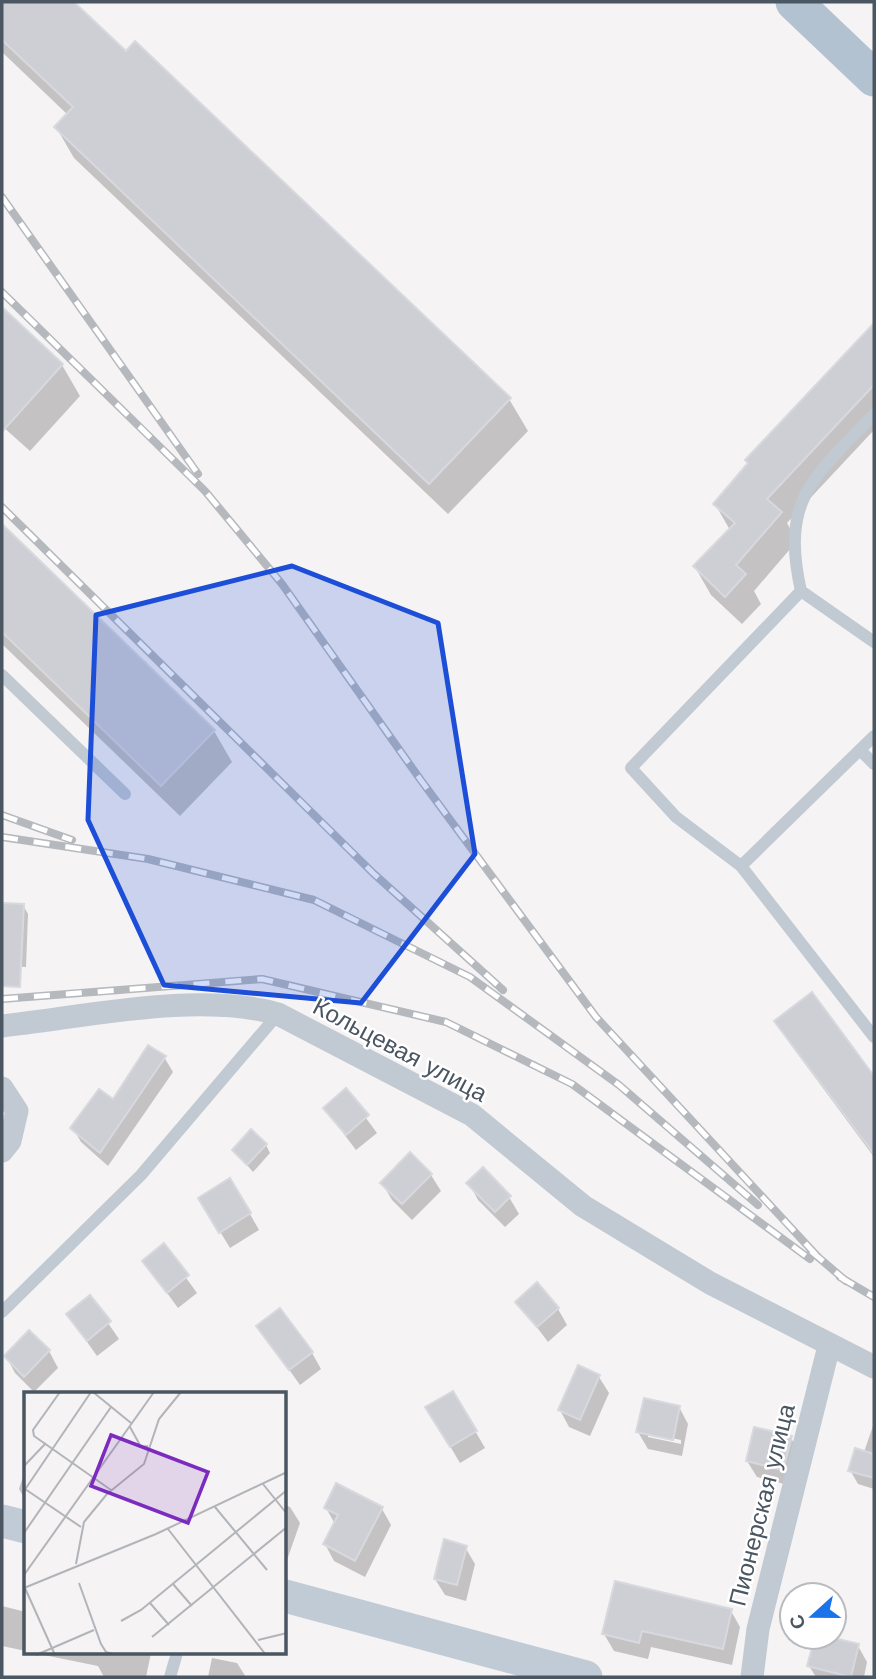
<svg xmlns="http://www.w3.org/2000/svg" width="876" height="1679" font-family="'Work Sans',sans-serif">
	<style>
		.shadow { fill: #0003; fill-rule: evenodd }
		.building { fill: #cdcfd5; stroke: #d7d9de; stroke-width: 2 }
		.lines { fill: none; stroke-linecap: round; stroke-linejoin: round }
		.lane { stroke: #c1cad2; stroke-width: 12 }
		.street { stroke: #c1cad2; stroke-width: 23 }
		.secondary { stroke: #c1cbd6; stroke-width: 33 }
		.primary { stroke: #b3c2d1; stroke-width: 37 }
		.rail-casing { stroke: #b5b8bd; stroke-width: 8 }
		.rail { stroke: #fff; stroke-width: 5; stroke-dasharray: 16; stroke-linecap: butt }
		.marked { fill: #1d4ed8; fill-opacity: 0.2; stroke: #1d4ed8; stroke-width: 5; stroke-linejoin: round }
		.labels { text-anchor: middle; dominant-baseline: central; stroke-width: 5; stroke-linejoin: round; paint-order: stroke }
		.street-label { font-size: 24px; fill: #4a5661; stroke: #fff }
		.inset-road { fill: none; stroke: #b1b4b9; stroke-width: 2 }
		.view { fill: #7b2cbf; fill-opacity: 0.15; stroke: #7b2cbf; stroke-width: 3.5 }
		.inset-edge { fill: none; stroke: #4a5661; stroke-width: 3.5 }
	</style>
	<rect width="100%" height="100%" fill="#f5f3f3"/>
	<g class="shadow">
		<polygon points="2,2 71,2 509,399 528,431 448,514 74,158 56,127 68,115 2,52"/>
		<polygon points="2,310 62,365 80,396 30,451 2,426"/>
		<polygon points="874,325 874,430 787,523 797,541 754,591 761,604 742,624 711,595 695,567 730,530 715,504 750,464 747,460"/>
		<polygon points="2,527 214,731 232,762 180,816 2,644"/>
		<polygon points="2,904 23,905 28,914 26,967 2,966"/>
		<polygon points="812,995 874,1079 874,1157 791,1045 777,1021"/>
		<polygon points="164,1057 173,1072 108,1166 81,1142 73,1128 114,1101"/>
		<polygon points="346,1091 377,1133 356,1150 325,1109"/>
		<polygon points="266,1145 270,1153 253,1172 234,1150"/>
		<polygon points="431,1175 441,1191 412,1220 392,1200 382,1183"/>
		<polygon points="469,1183 509,1197 519,1214 505,1227 478,1200"/>
		<polygon points="250,1214 259,1230 230,1248 210,1215"/>
		<polygon points="163,1246 197,1293 178,1308 144,1261"/>
		<polygon points="90,1297 119,1339 97,1356 68,1315"/>
		<polygon points="518,1302 558,1309 567,1325 548,1342"/>
		<polygon points="259,1327 312,1353 321,1369 300,1385"/>
		<polygon points="29,1332 49,1351 58,1368 34,1392 15,1373 6,1356"/>
		<polygon points="599,1377 609,1393 590,1436 569,1427 560,1410"/>
		<polygon points="453,1393 485,1448 460,1463 437,1424"/>
		<path d="M679,1407L688,1424L682,1456L648,1449L638,1432ZM648,1433L681,1440V1444L648,1437Z"/>
		<polygon points="874,1423 874,1489 858,1484 850,1470 864,1452"/>
		<polygon points="791,1438 800,1454 792,1486 757,1477 747,1461"/>
		<polygon points="26,1467 26,1501 19,1489"/>
		<polygon points="285,1505 290,1507 300,1523 287,1560"/>
		<polygon points="326,1508 382,1509 391,1525 365,1577 334,1561 325,1544 335,1524"/>
		<polygon points="465,1547 475,1564 466,1601 445,1595 435,1579"/>
		<polygon points="2,1606 26,1612 26,1651 2,1646"/>
		<polygon points="731,1611 740,1627 732,1665 651,1647 648,1659 614,1651 604,1634"/>
		<polygon points="817,1637 858,1646 867,1662 864,1677 816,1677 809,1666"/>
		<polygon points="34,1653 151,1653 146,1677 104,1677 98,1666"/>
		<polygon points="212,1658 237,1663 246,1677 208,1677"/>
	</g>
	<g class="building">
		<polygon points="2,2 74,2 126,51 135,41 511,398 429,484 54,127 73,107 2,40"/>
		<polygon points="2,307 63,364 2,432"/>
		<polygon points="874,323 874,385 767,499 782,512 736,565 746,574 725,597 693,566 735,523 713,504 748,463 745,460"/>
		<polygon points="2,524 215,730 161,786 2,632"/>
		<polygon points="2,903 24,904 20,987 2,986"/>
		<polygon points="812,992 874,1076 874,1154 774,1021"/>
		<polygon points="148,1045 166,1056 100,1153 70,1128 99,1089 113,1099"/>
		<polygon points="346,1088 369,1115 346,1135 323,1108"/>
		<polygon points="251,1129 267,1144 247,1165 232,1150"/>
		<polygon points="410,1152 432,1174 402,1204 380,1183"/>
		<polygon points="483,1167 511,1196 495,1212 466,1183"/>
		<polygon points="230,1178 251,1213 219,1233 198,1198"/>
		<polygon points="164,1243 189,1275 167,1293 142,1261"/>
		<polygon points="537,1282 559,1308 537,1327 515,1302"/>
		<polygon points="90,1295 111,1321 87,1341 66,1314"/>
		<polygon points="280,1308 313,1352 289,1370 256,1326"/>
		<polygon points="29,1330 50,1350 24,1377 4,1356"/>
		<polygon points="578,1365 600,1375 580,1420 558,1410"/>
		<polygon points="453,1391 477,1431 450,1447 425,1407"/>
		<polygon points="644,1398 680,1406 673,1440 636,1432"/>
		<polygon points="754,1427 792,1436 783,1470 746,1461"/>
		<polygon points="855,1448 874,1454 874,1478 848,1471"/>
		<polygon points="336,1483 383,1507 355,1561 323,1544 338,1515 324,1508"/>
		<polygon points="444,1539 467,1546 457,1585 434,1579"/>
		<polygon points="615,1581 732,1609 723,1649 642,1631 639,1643 602,1634"/>
		<polygon points="815,1637 830,1637 859,1644 851,1677 807,1666"/>
	</g>
	<g class="lines">
		<g class="lane">
			<path d="M874,414C815,477 780,497 801,591L874,642"/>
			<polyline points="801,591 631,768 676,817 741,866 874,736"/>
			<polyline points="2,675 125,794"/>
			<polyline points="860,750 874,764"/>
			<polyline points="741,866 874,1037"/>
			<polyline points="2,1312 141,1175 278,1014"/>
			<polyline points="170,1677 177,1653"/>
		</g>
		<g class="street">
			<path d="M2,1026C85,1017 198,991 278,1014L472,1115L583,1206L710,1283L874,1367"/>
			<polyline points="2,1088 17,1111 10,1141 2,1151"/>
			<polyline points="752,1677 758,1629 829,1346"/>
		</g>
		<g class="secondary">
			<polyline points="2,1521 26,1527"/>
			<polyline points="285,1596 586,1677"/>
		</g>
		<polyline class="primary" points="794,2 874,78"/>
		<defs>
			<g id="rail">
				<polyline points="2,197 198,474"/>
				<polyline points="2,292 205,491 282,584 420,779 596,1017 818,1257"/>
				<polyline points="2,507 373,873 503,990"/>
				<polyline points="2,815 72,840"/>
				<polyline points="2,837 148,859 314,900 470,977 619,1085 758,1205"/>
				<polyline points="2,999 262,979 446,1022 572,1084 810,1259"/>
				<polyline points="811,1251 846,1281"/>
				<polyline points="840,1277 874,1297"/>
			</g>
		</defs>
		<use href="#rail" class="rail-casing"/>
		<use href="#rail" class="rail"/>
	</g>
	<path class="marked" d="M292,566L438,623L475,854L361,1003L164,985L88,820L96,615Z"/>
	<g class="labels">
		<g class="street-label">
			<text transform="translate(400 1050) rotate(28)">Кольцевая улица</text>
			<text transform="translate(762 1505) rotate(-76)">Пионерская улица</text>
		</g>
	</g>
	<g transform="translate(24 1392)">
		<rect width="262" height="262" fill="#f5f3f3"/>
		<path class="inset-road" d="M36,0L9,38L10,44L87,98M69,0L107,31M106,35L117,55L124,54M0,74L22,51M239,92L263,122M1,97L57,135M0,99L67,0M191,115L243,178M144,137L242,263M0,141L87,15M52,172L60,130L83,102L120,72L135,27L157,0M0,183L130,0M55,191L77,252L82,260L92,263M149,192L168,214M0,196L132,142L263,80M1,196L31,263M126,211L145,233M97,229L117,218L263,98M128,245L263,135M234,248L263,241M12,263L70,238"/>
		<path class="view" d="M87,43L184,80L164,131L67,94Z"/>
		<rect width="262" height="262" class="inset-edge"/>
	</g>
	<rect width="876" height="1679" fill="none" stroke="#4a5661" stroke-width="7"/>
	<g transform="translate(813 1616) rotate(249)"><circle r="33" fill="#ffffff" stroke="#b7bbc0" stroke-width="2"/>
	<path d="M0-5L12 26L0 18L-12 26Z" fill="#1a73e8"/>
	<text y="-10" font-size="19" font-weight="bold" text-anchor="middle" fill="#4a5661">С</text>
	</g>
</svg>
